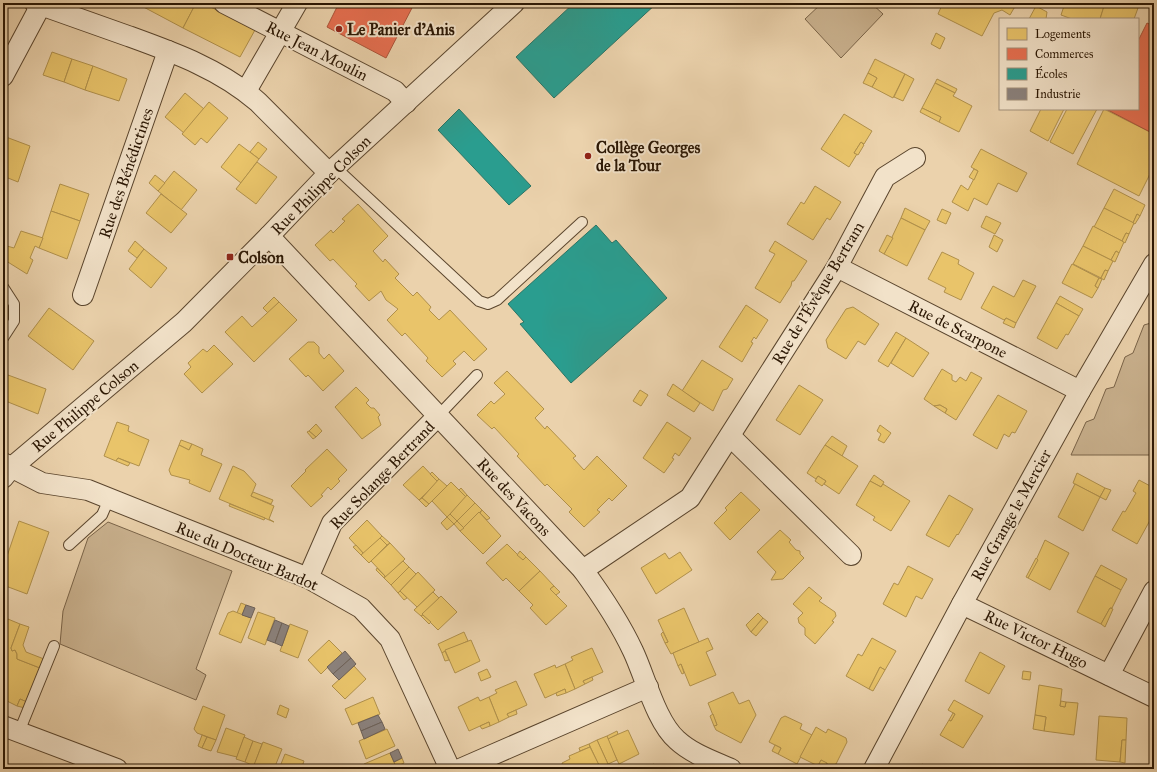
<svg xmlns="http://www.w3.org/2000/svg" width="1157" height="772" font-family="'IM FELL Great Primer',serif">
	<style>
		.green { fill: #cab28f; stroke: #7a6449 }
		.homes { fill: #e9c46a; stroke: #b0904b }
		.shops { fill: #e76f51; stroke: #ae543a }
		.schools { fill: #2a9d8f; stroke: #2a7465 }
		.industry { fill: #8a817c; stroke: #6d6158 }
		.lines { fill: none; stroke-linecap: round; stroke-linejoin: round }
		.service-casing { stroke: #5a452d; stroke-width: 12 }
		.minor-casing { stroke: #5a452d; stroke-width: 22 }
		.service { stroke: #f2e2c9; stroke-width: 10 }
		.minor { stroke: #f2e2c9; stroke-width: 20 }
		.poi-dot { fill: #8f2418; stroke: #f2e2c9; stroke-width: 1.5 }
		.labels { text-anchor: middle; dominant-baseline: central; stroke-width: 4; stroke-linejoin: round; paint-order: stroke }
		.poi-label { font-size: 16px; font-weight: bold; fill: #2a1603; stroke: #f2e2c9; text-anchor: start }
		.street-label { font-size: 16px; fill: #2a1603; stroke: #f2e2c9 }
	</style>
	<rect width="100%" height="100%" fill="#ebd2ac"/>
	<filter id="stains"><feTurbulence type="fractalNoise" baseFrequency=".005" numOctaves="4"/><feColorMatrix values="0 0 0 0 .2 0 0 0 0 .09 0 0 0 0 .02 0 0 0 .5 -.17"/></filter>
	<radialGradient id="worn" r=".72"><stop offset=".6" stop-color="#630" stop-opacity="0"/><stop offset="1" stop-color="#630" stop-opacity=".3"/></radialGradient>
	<g class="green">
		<polygon points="822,3 871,3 883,14 841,58 805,19"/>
		<polygon points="1154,316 1154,455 1071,455 1086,422 1094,419 1106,389 1114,387 1125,357 1133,353 1144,325 1151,323"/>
		<polygon points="108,522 232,571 196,669 206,675 196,700 60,644 63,611 88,538"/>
	</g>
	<g class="homes">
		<polygon points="136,3 196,3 183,28"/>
		<polygon points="196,3 203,3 255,30 240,57 183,28"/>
		<polygon points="943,3 1017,3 1010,15 1002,10 994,13 982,36 938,14"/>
		<polygon points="1065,3 1105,3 1100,19 1072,19 1061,15"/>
		<polygon points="1105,3 1122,3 1138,8 1134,19 1100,19"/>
		<polygon points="1036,6 1047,12 1046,19 1029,19"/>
		<polygon points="936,33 945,38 940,49 931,44"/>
		<polygon points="52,52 72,59 64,82 43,75"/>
		<polygon points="72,59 93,66 85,90 64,82"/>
		<polygon points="875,59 905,74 893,98 872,87 877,78 868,73"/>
		<polygon points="93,66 127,79 119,101 85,90"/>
		<polygon points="868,73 877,78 872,87 863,83"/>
		<polygon points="905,74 914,79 903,101 894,97"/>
		<polygon points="937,79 957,89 955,93 935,83"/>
		<polygon points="935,83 955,93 953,96 972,106 959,132 939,122 941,117 922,108"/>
		<polygon points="185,93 204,109 184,133 165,117"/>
		<polygon points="209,102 228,118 207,143 201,138 195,145 182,134"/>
		<polygon points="922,108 941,117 939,122 920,112"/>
		<polygon points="1041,109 1064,109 1048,141 1030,131"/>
		<polygon points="1067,109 1097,109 1073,154 1050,142"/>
		<polygon points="1104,109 1154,134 1154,166 1139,196 1077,164"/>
		<polygon points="844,114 872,131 864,144 861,142 854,153 857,154 849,167 821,149"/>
		<polygon points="6,137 30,146 18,182 3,176 3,145"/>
		<polygon points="258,142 267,149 259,159 250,152"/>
		<polygon points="861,142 864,145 858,155 854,153"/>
		<polygon points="239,144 259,159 241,183 221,167"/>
		<polygon points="981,149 1027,173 1017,192 998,183 987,205 974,198 968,211 952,202 961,185 968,190 978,171 971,167"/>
		<polygon points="257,162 277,177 256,204 236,189"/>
		<polygon points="974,169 978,171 974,180 969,177"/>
		<polygon points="174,171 197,190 181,210 158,191"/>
		<polygon points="155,175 165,183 158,191 149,183"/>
		<polygon points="60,184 89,194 80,221 51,211"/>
		<polygon points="815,186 841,202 830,220 827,218 813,240 787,224 801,202 804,204"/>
		<polygon points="1114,189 1145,205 1140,216 1137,214 1133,223 1104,208"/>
		<polygon points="161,194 187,214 171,233 146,213"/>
		<polygon points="358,204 388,236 373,251 383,262 385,259 399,274 395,278 413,296 417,292 431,307 429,310 439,320 450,310 487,349 474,361 464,351 453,361 456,364 442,377 426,361 428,358 405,333 402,336 387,320 398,309 386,300 381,291 369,301 355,286 357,284 333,259 330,261 315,245 331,230 333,233 345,221 342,219"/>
		<polygon points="905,208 930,221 925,230 901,218"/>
		<polygon points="1104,208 1134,223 1129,234 1126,233 1122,241 1094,227"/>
		<polygon points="942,209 951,213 946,224 937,220"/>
		<polygon points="51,211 80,221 67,259 39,248"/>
		<polygon points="1137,214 1140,216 1135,224 1133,223"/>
		<polygon points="986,216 1001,223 995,234 981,227"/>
		<polygon points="901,218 925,230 907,266 884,254"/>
		<polygon points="1093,226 1124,242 1119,253 1116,251 1111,260 1083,246"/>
		<polygon points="21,231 43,238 39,248 35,246 30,258 33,260 27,274 3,259 7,246 14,248"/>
		<polygon points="1126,233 1129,234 1125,243 1122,241"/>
		<polygon points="887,235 893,238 884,254 879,251"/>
		<polygon points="994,235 1003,240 997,252 989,247"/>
		<polygon points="135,241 144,249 137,258 128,251"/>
		<polygon points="775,241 807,261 794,281 792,281 791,286 780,303 755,288 775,254 769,251"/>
		<polygon points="1083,246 1113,261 1108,271 1105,270 1101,278 1073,264"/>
		<polygon points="144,249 167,268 151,288 129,269"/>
		<polygon points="1116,251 1119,253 1115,262 1111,260"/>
		<polygon points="942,252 959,260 958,264 974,273 961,300 944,292 946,288 928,279"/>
		<polygon points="1072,264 1099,278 1095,286 1098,288 1092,298 1062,283"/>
		<polygon points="1105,270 1108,271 1104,280 1101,278"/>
		<polygon points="1099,278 1102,279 1098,288 1095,286"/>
		<polygon points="1023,280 1036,286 1016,323 1006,318 1004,320 981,308 993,286 1014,297"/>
		<polygon points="1060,296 1083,309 1079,316 1056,303"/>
		<polygon points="274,297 279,302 268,313 263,308"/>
		<polygon points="279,302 297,320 254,362 225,332 242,316 252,327"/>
		<polygon points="1056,303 1079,316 1068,335 1066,334 1057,349 1037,338"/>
		<polygon points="746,305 768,320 756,339 754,337 751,342 753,343 742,362 719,347"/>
		<polygon points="853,307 879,324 865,345 858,341 846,359 828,348 826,340 846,309"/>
		<polygon points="49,308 94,341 73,370 28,336"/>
		<polygon points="1006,318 1016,323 1014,328 1003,323"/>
		<polygon points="896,332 906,338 888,367 878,361"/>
		<polygon points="906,338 929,353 913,377 891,363"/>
		<polygon points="308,342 314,342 319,347 319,353 324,359 329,354 344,371 323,391 308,375 306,377 289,359"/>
		<polygon points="214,345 233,364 202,393 184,374 191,367 188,363 203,349 207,352"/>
		<polygon points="702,360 733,379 727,389 723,390 713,411 682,391"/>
		<polygon points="942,369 952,375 952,380 956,382 960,377 966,381 971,372 982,378 956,420 945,413 947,409 940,405 934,406 924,399"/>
		<polygon points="507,371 544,409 535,418 545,429 547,426 576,456 573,458 584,470 597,456 627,486 612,501 609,498 597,510 600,512 584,527 569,512 572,509 547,484 545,486 517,456 519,454 494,427 492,429 477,415 491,401 494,404 505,394 494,383"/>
		<polygon points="8,375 46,389 38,414 3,400 3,387"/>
		<polygon points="673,384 700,403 694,412 667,395"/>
		<polygon points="799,385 823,400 800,435 776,420"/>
		<polygon points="356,387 369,400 366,403 371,408 374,408 380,415 378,417 381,425 362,439 335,407"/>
		<polygon points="640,390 648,395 641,406 633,401"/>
		<polygon points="998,395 1027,411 1015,433 1012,432 1009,437 1004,434 997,449 973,435"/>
		<polygon points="940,405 947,409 945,413 934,406"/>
		<polygon points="117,422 129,426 128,431 149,440 139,466 118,458 116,461 104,456"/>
		<polygon points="667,422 691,438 679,456 675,453 672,458 674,459 664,473 643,458"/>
		<polygon points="316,424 322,431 316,437 309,431"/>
		<polygon points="880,425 891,433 884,443 878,440 881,434 877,431"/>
		<polygon points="309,431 316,437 313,439 307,432"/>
		<polygon points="832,436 847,446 842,456 825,445"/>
		<polygon points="181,440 192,444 189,450 179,445"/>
		<polygon points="192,444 203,449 201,455 222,464 210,492 189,483 190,480 171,475 169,470 179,445 189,450"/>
		<polygon points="825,445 858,466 839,494 824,484 826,481 818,476 816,479 807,473"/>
		<polygon points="327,449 347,470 338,479 340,481 331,490 328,487 321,495 323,496 311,507 291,486 306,471 305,470"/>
		<polygon points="118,458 130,463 128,466 116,461"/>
		<polygon points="233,466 244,471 256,484 251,496 274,506 269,519 274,522 219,499"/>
		<polygon points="423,466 438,482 419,500 403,485"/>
		<polygon points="432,472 439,479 437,481 430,474"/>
		<polygon points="1077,473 1105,488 1100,497 1073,483"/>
		<polygon points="874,475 884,482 881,487 870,481"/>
		<polygon points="818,476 826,481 822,486 815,481"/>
		<polygon points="439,479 447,486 429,504 422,498"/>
		<polygon points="1139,480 1154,488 1154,513 1137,544 1112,530 1123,511 1125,512 1136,493 1133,491"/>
		<polygon points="870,481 881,487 883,484 910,501 891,531 873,520 875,517 856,505"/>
		<polygon points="451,482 467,498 447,517 432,501"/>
		<polygon points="1075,484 1100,497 1083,531 1058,517"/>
		<polygon points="461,488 467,495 466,497 459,490"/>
		<polygon points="1105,488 1111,490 1106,500 1100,497"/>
		<polygon points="253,492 273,500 271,504 251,496"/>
		<polygon points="741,492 760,510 730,540 714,523 727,510 725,508"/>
		<polygon points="467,495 475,503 457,521 450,514"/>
		<polygon points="949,495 973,509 958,535 957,534 949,547 926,535"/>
		<polygon points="422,498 429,504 426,507 419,500"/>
		<polygon points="475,503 482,510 464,528 457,521"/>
		<polygon points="230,504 265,518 264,520 229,506"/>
		<polygon points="482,510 490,518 487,520 480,513"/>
		<polygon points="479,512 501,536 483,554 460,531"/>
		<polygon points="450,514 457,521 454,524 447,517"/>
		<polygon points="447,517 454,524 447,530 441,523"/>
		<polygon points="367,520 382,536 364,554 349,538"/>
		<polygon points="19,521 49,532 27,594 3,585 3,568"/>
		<polygon points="457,521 464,528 460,531 454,524"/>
		<polygon points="780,530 791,540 789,542 796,550 800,551 800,554 804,558 783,579 771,580 776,572 757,552"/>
		<polygon points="382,536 390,543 387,545 380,538"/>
		<polygon points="380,538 387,545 369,563 361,555"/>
		<polygon points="1045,540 1069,553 1050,590 1028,578"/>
		<polygon points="390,543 405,559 386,577 371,561"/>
		<polygon points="507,544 523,560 526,557 540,571 519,591 506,578 503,581 486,563"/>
		<polygon points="356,545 363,553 361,555 353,547"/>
		<polygon points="520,551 526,557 523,560 517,555"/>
		<polygon points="680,552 692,570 656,594 641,568 665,553 669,559"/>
		<polygon points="1036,558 1038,560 1028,578 1026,577"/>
		<polygon points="403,561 409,567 391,585 384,578"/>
		<polygon points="1101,565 1127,579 1121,590 1095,576"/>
		<polygon points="908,566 933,579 922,599 916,596 906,617 883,604 894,583 898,585"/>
		<polygon points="409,567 416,574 398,593 391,585"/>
		<polygon points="377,568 385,576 384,578 376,570"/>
		<polygon points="540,571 554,586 550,589 567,606 546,625 530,608 533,605 519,591"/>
		<polygon points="418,572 435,590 417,607 400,591"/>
		<polygon points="1095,576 1121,590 1112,608 1110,608 1101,624 1077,612"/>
		<polygon points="554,586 560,592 556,595 550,589"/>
		<polygon points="809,587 822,598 819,601 835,612 836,616 832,621 834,622 815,644 805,635 805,628 799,623 798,618 803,613 793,604"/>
		<polygon points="400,591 407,598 404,600 398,593"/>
		<polygon points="433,592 439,598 421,616 414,610"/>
		<polygon points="441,596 457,612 438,630 422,614"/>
		<polygon points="241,603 246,605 242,615 237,613"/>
		<polygon points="684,608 699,642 671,654 665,643 668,642 658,620"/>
		<polygon points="1110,608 1113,609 1105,627 1101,624"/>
		<polygon points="233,611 251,618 241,643 219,634 228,613"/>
		<polygon points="258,612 275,618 265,645 248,638"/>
		<polygon points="758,613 763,618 751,632 746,625"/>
		<polygon points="423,615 431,622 429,624 421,616"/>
		<polygon points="3,617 20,624 11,648 12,651 15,650 17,654 17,659 40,668 27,702 20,699 17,706 3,699"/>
		<polygon points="763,618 768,622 756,636 751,632"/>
		<polygon points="20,624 29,627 23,645 26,652 44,659 40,668 17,659 17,654 15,650 12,651 11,648"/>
		<polygon points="290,624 308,631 298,658 280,651"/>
		<polygon points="464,632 468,641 442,653 438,644"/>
		<polygon points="663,632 668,642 665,643 661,634"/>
		<polygon points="708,638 713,649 706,652 716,675 690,686 681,664 678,666 673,653"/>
		<polygon points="872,638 896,651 885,670 880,667 869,689 846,676 858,654 862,656"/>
		<polygon points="329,640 342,653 321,674 308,660"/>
		<polygon points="471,640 480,661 455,673 445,650"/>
		<polygon points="592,648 603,672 583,681 585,684 575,689 565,664 573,660 571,657"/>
		<polygon points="445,651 449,660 445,661 442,653"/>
		<polygon points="980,652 1005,666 989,694 965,681"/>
		<polygon points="565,664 575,689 566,693 565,689 545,698 534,674 555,665 556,668"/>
		<polygon points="681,664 684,673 682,674 678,666"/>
		<polygon points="354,666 366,679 345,699 332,686"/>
		<polygon points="880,667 885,670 873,691 869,689"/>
		<polygon points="487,669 491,677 481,681 478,673"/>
		<polygon points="1023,671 1031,672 1030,680 1022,679"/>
		<polygon points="592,677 593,680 585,684 583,681"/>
		<polygon points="516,681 527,705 507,714 509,717 499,722 489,697 497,693 495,690"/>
		<polygon points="1039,685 1062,689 1060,706 1065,707 1066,702 1078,703 1074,735 1044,731 1046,717 1035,715"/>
		<polygon points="565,689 566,693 557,696 556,693"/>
		<polygon points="733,692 739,704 749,700 756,715 741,743 716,730 714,726 717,725 708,703"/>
		<polygon points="373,697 380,714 352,725 345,709"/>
		<polygon points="478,697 480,701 489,697 499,722 490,726 489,722 469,731 458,707"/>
		<polygon points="20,699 27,702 25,708 17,706"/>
		<polygon points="954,700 983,716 963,748 940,735 949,720 951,721 955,714 948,710"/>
		<polygon points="1061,701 1066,702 1065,707 1060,706"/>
		<polygon points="280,705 289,709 286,718 277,714"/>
		<polygon points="203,706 225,715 216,740 197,733 194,729"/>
		<polygon points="516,710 517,714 509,717 507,714"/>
		<polygon points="953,713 955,714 951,721 949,720"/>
		<polygon points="713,714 717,725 714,726 710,716"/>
		<polygon points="1035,715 1046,717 1044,731 1033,729"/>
		<polygon points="785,716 802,724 800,729 812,735 797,764 778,754 781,748 769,742 781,718"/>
		<polygon points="1099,716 1127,718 1126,740 1122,740 1120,762 1096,760"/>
		<polygon points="489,722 490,726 482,729 480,726"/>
		<polygon points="816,727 826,733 828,729 846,738 847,742 836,764 831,766 821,760 818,766 800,757"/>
		<polygon points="226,728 245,735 237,757 217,752"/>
		<polygon points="387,729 395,746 366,759 359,741"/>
		<polygon points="628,730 639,754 619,764 607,739"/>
		<polygon points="617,731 618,734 608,739 607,736"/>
		<polygon points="202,735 207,737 202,748 198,746"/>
		<polygon points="607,736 617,760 608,764 597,740"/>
		<polygon points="207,737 216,740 211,751 202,748"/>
		<polygon points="244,737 253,741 245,762 236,759"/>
		<polygon points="597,740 608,764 600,768 589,744"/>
		<polygon points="1122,740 1126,740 1125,763 1120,762"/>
		<polygon points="253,741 262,744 254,766 245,762"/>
		<polygon points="263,742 282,749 274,769 262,769 254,765"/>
		<polygon points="589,744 590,747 580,751 579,748"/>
		<polygon points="775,745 781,748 778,754 772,751"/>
		<polygon points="590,747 601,769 564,769 562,763 570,759 569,756"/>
		<polygon points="390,753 397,769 366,769 364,764"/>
		<polygon points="285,754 304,761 301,769 279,769"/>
		<polygon points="402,758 404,763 396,767 394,762"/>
		<polygon points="821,760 827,763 824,769 818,766"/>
		<polygon points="303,764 312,767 311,769 301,769"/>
		<polygon points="653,764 662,768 662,769 651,769"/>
		<polygon points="922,764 932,769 920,769"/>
		<polygon points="551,765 553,769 542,769"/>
	</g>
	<g class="shops">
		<polygon points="339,3 408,3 413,6 386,58 327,27"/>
		<polygon points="1147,23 1154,26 1154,134 1106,109 1138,109 1138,41"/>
	</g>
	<g class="schools">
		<polygon points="574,3 657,3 554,98 516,57"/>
		<polygon points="459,109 531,186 509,205 438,130"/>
		<polygon points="596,225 612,243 616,240 667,298 571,383 520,324 524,322 508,304"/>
	</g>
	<g class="industry">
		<polygon points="246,605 255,608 251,618 242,615"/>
		<polygon points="275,620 282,623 275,643 267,640"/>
		<polygon points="282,623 289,626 282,646 275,643"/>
		<polygon points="345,651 351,658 333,674 327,667"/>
		<polygon points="351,658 356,664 339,680 333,674"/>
		<polygon points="378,715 382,722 361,731 358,723"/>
		<polygon points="382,722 385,729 364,739 361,731"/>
		<polygon points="398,749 402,758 394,762 390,753"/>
	</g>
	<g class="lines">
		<defs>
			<g id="service">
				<polyline points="335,167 479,301 488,304 497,300 582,222"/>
				<polyline points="3,287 14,304 14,321 3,338"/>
				<polyline points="438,416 477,375"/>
				<polyline points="69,545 102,515 109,499"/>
				<polyline points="19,732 54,646"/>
			</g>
			<g id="minor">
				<path d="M35,3C66,14 97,25 128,36C175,53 220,69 258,102L329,173"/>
				<polyline points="224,3 395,91 406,103"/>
				<polyline points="3,76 42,3"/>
				<polyline points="246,91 297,3"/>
				<path d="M269,236L583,570C602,596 619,621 633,651C645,676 656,722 677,740C692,754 713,761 731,769"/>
				<polyline points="837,267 1080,391"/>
				<polyline points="83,295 168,51"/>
				<polyline points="730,436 851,555"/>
				<polyline points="3,463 42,483 88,490 308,578 361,608 390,639 450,769"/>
				<polyline points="3,478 11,468 184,322 269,236 329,173 514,3"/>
				<polyline points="583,570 690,498 837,267 885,177 915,158"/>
				<polyline points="308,578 332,523 438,416"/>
				<polyline points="962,604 1154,697"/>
				<polyline points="1109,675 1154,591"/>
				<polyline points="3,726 117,769"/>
				<polyline points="460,769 648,687"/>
				<polyline points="874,769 962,604 1080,391 1154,264"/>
			</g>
		</defs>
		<use href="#service" class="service-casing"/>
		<use href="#minor" class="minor-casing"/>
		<use href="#service" class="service"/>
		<use href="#minor" class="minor"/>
	</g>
	<g class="poi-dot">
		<circle cx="339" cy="29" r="4"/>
		<circle cx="588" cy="156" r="4"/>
		<rect x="226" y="253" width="8" height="8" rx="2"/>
	</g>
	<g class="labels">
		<g class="poi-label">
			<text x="347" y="29">Le Panier d'Anis</text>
			<text x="596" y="147">Collège Georges<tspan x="596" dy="18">de la Tour</tspan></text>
			<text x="238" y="257">Colson</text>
		</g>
		<g class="street-label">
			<text transform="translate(317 51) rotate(27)">Rue Jean Moulin</text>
			<text transform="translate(126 173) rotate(-71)">Rue des Bénédictines</text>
			<text transform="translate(321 185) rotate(-45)">Rue Philippe Colson</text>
			<text transform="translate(818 293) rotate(-59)">Rue de l'Évêque Bertram</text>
			<text transform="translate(958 329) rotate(27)">Rue de Scarpone</text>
			<text transform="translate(85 406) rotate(-40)">Rue Philippe Colson</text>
			<text transform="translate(382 475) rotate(-46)">Rue Solange Bertrand</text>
			<text transform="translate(514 497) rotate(47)">Rue des Vacons</text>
			<text transform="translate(1011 515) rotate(-61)">Rue Grange le Mercier</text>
			<text transform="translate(247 556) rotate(23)">Rue du Docteur Bardot</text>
			<text transform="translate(1036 639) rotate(26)">Rue Victor Hugo</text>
		</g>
	</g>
	<rect width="1157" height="772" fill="none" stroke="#ebd2ac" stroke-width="16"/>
	<rect x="4" y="4" width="1149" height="764" fill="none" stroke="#2a1603" stroke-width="2"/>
	<rect x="8" y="8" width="1141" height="756" fill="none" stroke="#2a1603"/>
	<rect x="999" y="18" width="140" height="92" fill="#f2e2c9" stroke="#a2907a"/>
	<rect x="1007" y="28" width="20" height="12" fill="#e9c46a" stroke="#a2907a"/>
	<text x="1035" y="38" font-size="12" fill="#2a1603">Logements</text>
	<rect x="1007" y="48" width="20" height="12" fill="#e76f51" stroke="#a2907a"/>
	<text x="1035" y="58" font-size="12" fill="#2a1603">Commerces</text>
	<rect x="1007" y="68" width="20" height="12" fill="#2a9d8f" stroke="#a2907a"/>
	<text x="1035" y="78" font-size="12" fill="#2a1603">Écoles</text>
	<rect x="1007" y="88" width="20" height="12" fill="#8a817c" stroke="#a2907a"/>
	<text x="1035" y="98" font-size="12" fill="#2a1603">Industrie</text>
	<rect width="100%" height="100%" filter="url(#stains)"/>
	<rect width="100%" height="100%" fill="url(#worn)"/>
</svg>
